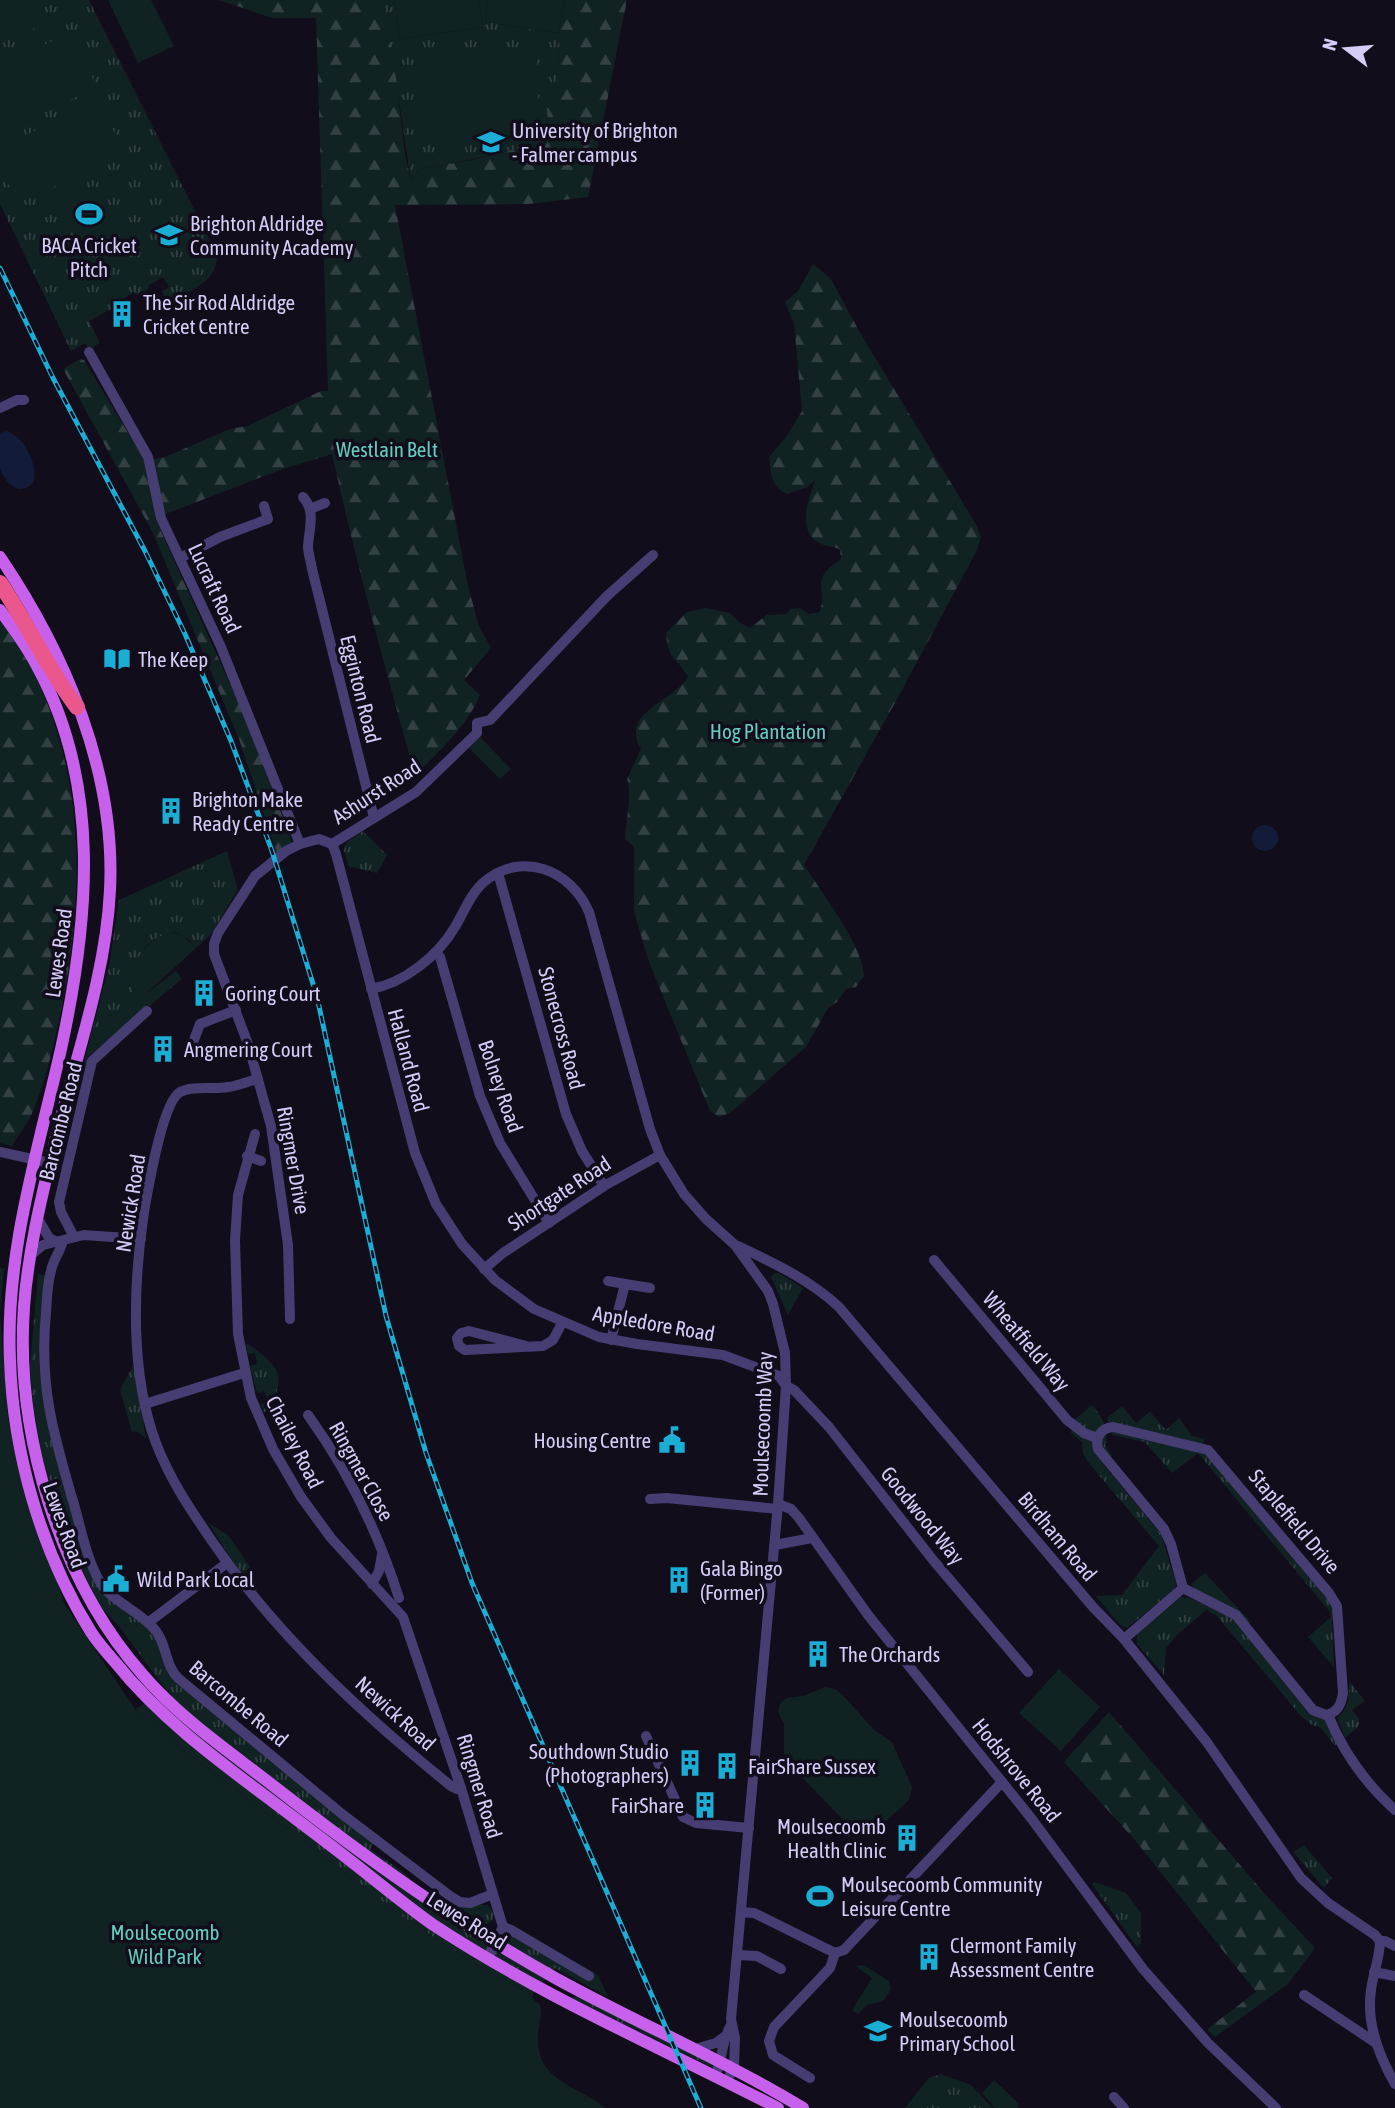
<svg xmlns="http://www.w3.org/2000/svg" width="1395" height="2108" font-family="'Asap Condensed',sans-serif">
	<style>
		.grass { fill: url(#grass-tufts) }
		.forest { fill: url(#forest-firs) }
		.green { fill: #112223 }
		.water { fill: #121c39 }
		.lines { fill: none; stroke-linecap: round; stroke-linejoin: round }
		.minor { stroke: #463e73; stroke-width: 10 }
		.major { stroke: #c761eb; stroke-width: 12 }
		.highway { stroke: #e9578c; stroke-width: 16 }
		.rail-casing { stroke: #1cadd5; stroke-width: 5 }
		.rail { stroke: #110d1a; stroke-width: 2.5; stroke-dasharray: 8; stroke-linecap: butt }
		.labels { text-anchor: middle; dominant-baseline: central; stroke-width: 7; stroke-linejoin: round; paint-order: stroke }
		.poi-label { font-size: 21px; fill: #d6ccf8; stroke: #110d1a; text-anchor: start }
		.park-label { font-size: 21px; fill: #63cebf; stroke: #110d1a }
		.street-label { font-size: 21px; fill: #d6ccf8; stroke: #110d1a }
	</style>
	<defs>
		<pattern id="grass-tufts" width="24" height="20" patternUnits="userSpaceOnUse" patternTransform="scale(1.75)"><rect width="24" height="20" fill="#112223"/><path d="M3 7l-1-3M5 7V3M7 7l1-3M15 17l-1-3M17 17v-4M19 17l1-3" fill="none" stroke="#334144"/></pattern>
		<pattern id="forest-firs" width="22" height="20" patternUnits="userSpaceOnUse" patternTransform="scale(1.75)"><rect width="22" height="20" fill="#112223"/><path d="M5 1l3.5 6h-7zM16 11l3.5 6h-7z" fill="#334144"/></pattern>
	</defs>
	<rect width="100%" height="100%" fill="#110d1a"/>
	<g class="grass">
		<path d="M0,0H89L217,255C218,283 188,291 167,303L162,291L169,287L163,277L149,285L148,289L136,295L134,292L123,299L128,300L89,321L100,343L89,349L85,343L71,351L0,204Z"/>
		<polygon points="384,0 394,0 400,39 483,27 479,0 488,0 485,22 559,33 560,53 553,100 547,109 548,127 545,142 469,160 420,169 411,181"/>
		<polygon points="363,831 387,855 377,873 348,866 344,850 346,843"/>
		<path d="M227,851L238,890L211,934L196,948L188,939L175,932C143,936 123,971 139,999L176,971L182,979L87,1057L85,1072L82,1069L109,966L119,900Z"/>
		<polygon points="779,1273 803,1288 788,1315 771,1277 774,1274"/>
		<polygon points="38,1274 47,1276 39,1365 45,1413 92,1574 157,1638 167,1667 374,1843 370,1849 402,1871 420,1889 454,1909 457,1905 488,1905 494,1914 492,1921 486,1924 485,1927 502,1937 513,1925 598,1975 608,1997 555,1968 532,1995 473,1963 403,1917 173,1742 135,1709 167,1691 118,1625 100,1606 74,1553 56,1505 41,1451 32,1398 30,1366"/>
		<path d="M248,1344C280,1366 290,1379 264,1413L261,1404L268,1401L264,1391L257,1393L250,1366L257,1364L255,1353L248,1354L246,1345Z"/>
		<polygon points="134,1364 146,1438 136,1431 132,1432 120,1390"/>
		<path d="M1092,1405C1102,1417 1110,1429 1105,1445L1112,1456L1102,1463L1161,1534L1176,1582L1175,1589L1127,1628L1120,1625L1096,1596L1122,1595L1159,1546L1088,1462L1083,1453L1082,1442L1071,1433L1072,1422Z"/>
		<polygon points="1122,1406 1136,1423 1150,1412 1166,1430 1179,1418 1192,1436 1205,1439 1200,1449 1207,1451 1335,1605 1336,1620 1332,1621 1334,1667 1308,1637 1331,1617 1330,1612 1198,1453 1172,1473 1145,1442 1112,1435 1107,1418"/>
		<polygon points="208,1523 228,1535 253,1571 258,1590 254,1593"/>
		<polygon points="1205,1573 1251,1622 1241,1626 1327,1719 1339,1743 1335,1746 1321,1728 1312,1725 1301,1716 1216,1615 1206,1610 1178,1634 1166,1648 1164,1675 1137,1644 1137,1634 1181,1597 1190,1598 1208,1607 1191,1584"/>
		<path d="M1350,1682L1365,1701L1352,1710L1359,1719V1726L1345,1738L1337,1718C1349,1709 1348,1697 1350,1682Z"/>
		<polygon points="1304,1845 1332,1878 1324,1888 1293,1852"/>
		<polygon points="1095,1882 1126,1893 1141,1913 1141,1943 1137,1947 1092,1884"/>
		<polygon points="580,1995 716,2066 713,2068 570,1998"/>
		<polygon points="941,2074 971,2085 993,2108 905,2108 929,2078"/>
	</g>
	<g class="forest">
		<path d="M219,0H384L395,68L405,154L411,181L420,169L472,160L545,142L548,127L547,109L553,100L560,53L559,33L564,0H627L588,197L529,204L395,205L468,586L479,626L491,648L464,680L480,695C468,725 438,753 415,775C385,668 356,562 332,454L283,469L155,518L248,724L292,842L277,854L239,739L152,531L63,369L80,359L84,360L145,461L165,457L230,429L247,426L321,391H328L316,18H272Z"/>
		<path d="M813,264L831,279L859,331L977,526L981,537L977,550L896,701L804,865C820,890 864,947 864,976L856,987L846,989L837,1002L828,1008L806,1047L730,1113L719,1117L710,1111L649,962L634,912V847L625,839C626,821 632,793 627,779L641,749C619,712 673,702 688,677C677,657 668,661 666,633L687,612L706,608L730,613L740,623L750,628L767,615L786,614L791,609L800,608L809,614L820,612C827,583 809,581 841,559L840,550C833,545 826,547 819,543C796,530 809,498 815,480L807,487L787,494C770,486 771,473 769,457L786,437L802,411L794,323L785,302L798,291Z"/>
		<path d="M0,617C10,634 22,650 31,667C85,773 85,892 62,1006C55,1040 47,1077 34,1109C29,1122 19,1134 12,1146L0,1143Z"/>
		<polygon points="1109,1712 1265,1894 1315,1948 1288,1984 1215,2037 1207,2029 1256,1992 1134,1839 1064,1762"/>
	</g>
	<g class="green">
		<polygon points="0,0 34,0 44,24 0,44"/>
		<polygon points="108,0 151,0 174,46 138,63"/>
		<polygon points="394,0 479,0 483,27 400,39"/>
		<polygon points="488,0 564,0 559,33 485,22"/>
		<polygon points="70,32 97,87 0,133 0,66"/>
		<polygon points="537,54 539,134 417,139 414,59"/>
		<polygon points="98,101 125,153 17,204 0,165 0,147"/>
		<polygon points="95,185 121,234 87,252 62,202"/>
		<polygon points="480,737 511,769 500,779 469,748"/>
		<path d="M173,932L183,936L196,948L139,1000C118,974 145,937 173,932Z"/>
		<path d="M0,1268H4L0,1313L8,1416L17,1463L64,1603L135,1709L173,1742L403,1917L473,1963L532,1995L535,2001L540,2004C543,2017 537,2028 538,2042C539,2082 581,2087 605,2108H0Z"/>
		<polygon points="1059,1669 1100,1707 1061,1751 1019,1713"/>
		<polygon points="825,1687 835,1689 843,1695 874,1730 892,1742 912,1787 909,1800 871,1835 863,1836 853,1830 793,1768 784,1754 784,1724 778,1712 780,1704 786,1698 803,1696"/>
		<polygon points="864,1965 889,1981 891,1990 883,2001 867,2005 858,2014 852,2010 872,1978 856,1966"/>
		<polygon points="994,2080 1019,2104 1018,2108 995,2108 982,2093"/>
	</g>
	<g class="water">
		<path d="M6,431C23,434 40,468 33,483C19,497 5,484 0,468C0,458 0,444 0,433Z"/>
		<circle cx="1265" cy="838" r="13"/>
	</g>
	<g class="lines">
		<g class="minor">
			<polyline points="89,352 148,457 161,518 221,647 300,844"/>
			<polyline points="0,408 17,400 24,400"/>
			<path d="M303,497C316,511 309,529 308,546C308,554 311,561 312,569L374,818"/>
			<polyline points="310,509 325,503"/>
			<polyline points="180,558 220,537 268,519 264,506"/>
			<polyline points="332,844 336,854 415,1153 436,1204 462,1244 495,1280 534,1309 599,1337 637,1344 723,1355 779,1376 786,1386 794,1390 829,1427 933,1560 1028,1672"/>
			<polyline points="498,873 566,1114 582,1151 604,1186"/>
			<polyline points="436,953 440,957 480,1096 500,1143 549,1223"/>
			<path d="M371,989C404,983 438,956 455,927C464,912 471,893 484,882C522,850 571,870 589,912L650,1129L660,1155L684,1194L706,1219L735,1245L768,1291L773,1304L785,1353L786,1386L778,1504L731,2019L735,2038L734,2068L730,2075"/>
			<polyline points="189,1053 200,1024 236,1010"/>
			<path d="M258,1079C248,1081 238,1086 228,1087C213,1090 193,1085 180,1092C162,1103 148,1190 144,1212C133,1285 130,1374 156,1443C170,1480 192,1512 214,1544C279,1637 363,1715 451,1786L457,1789L461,1788"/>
			<polyline points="255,1134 238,1195 235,1240 238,1334 251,1398 273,1449 301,1497 331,1538 403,1617 461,1788 503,1927 488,1957"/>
			<polyline points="0,1152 50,1163"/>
			<polyline points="247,1156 261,1161"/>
			<polyline points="38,1219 49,1238 57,1242"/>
			<polyline points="74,1237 61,1212 59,1202 92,1061 147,1011"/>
			<path d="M63,1241C60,1252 53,1260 51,1271C47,1285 47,1299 46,1313C39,1385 53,1433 73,1501C81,1528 86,1558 100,1582C113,1603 141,1611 156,1631C167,1645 165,1665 178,1678L342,1814L450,1896L460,1902L470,1903L493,1894"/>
			<path d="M738,1246C774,1263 810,1280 839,1307L1093,1607L1124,1639L1206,1741L1301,1878L1328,1903L1375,1935L1380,1941H1385L1395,1946"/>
			<polyline points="31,1255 43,1245 84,1235 141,1239"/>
			<polyline points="934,1260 1067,1420 1084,1433 1097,1438"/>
			<polyline points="484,1269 503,1253 604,1186 660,1155"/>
			<polyline points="608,1281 625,1284"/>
			<polyline points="290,1319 288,1245 271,1126 248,1044 214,954 214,944 218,933 255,876 286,851 300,844 319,839 332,844 416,792 477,733 477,723 490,720 607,596 653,555"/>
			<polyline points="611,1340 625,1284 650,1288"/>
			<polyline points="530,1347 469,1331 461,1333 457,1338 459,1346 465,1350 543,1346 553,1340 562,1323"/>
			<polyline points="145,1404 244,1373"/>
			<path d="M308,1415C349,1472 378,1532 399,1598"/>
			<path d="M1113,1427L1208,1450L1329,1593L1337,1606L1343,1693C1341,1705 1338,1712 1326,1715L1313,1710L1236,1615L1183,1588L1171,1544L1164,1529L1098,1449C1095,1437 1101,1428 1113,1427Z"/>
			<polyline points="650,1499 667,1498 778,1509"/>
			<polyline points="778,1504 791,1509 799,1518 868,1615 1031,1818 1143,1969 1208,2043 1276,2108"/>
			<polyline points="775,1545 812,1538"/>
			<polyline points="372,1584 379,1571 382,1554"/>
			<polyline points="149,1622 227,1563"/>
			<polyline points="1124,1639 1183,1588"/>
			<path d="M1328,1715C1343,1752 1365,1783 1395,1810"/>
			<polyline points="646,1736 683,1817 696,1823 749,1828"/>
			<polyline points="741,1912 754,1913 835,1953"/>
			<polyline points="503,1927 511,1930 589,1976"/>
			<path d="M1380,1941C1380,1957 1373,1974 1371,1990C1366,2023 1379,2056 1395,2084"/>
			<polyline points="835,1953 844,1950 1002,1782"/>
			<polyline points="738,1955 757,1956 781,1969"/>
			<polyline points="1374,1972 1395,1976"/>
			<polyline points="1304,1995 1376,2043"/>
			<polyline points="695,2049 716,2043 724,2037"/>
			<path d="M715,2077C723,2059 721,2041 731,2025"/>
			<polyline points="810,2078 773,2055 769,2041 774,2027 830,1968 835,1953"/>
			<polyline points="1114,2097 1124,2108"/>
		</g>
		<g class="major">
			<path d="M0,557C65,653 116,772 110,890C106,975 75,1059 55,1141C42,1195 28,1251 24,1307C15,1433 59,1580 143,1675C179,1717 227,1750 271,1784C362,1855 456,1923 557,1979C639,2024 724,2060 803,2108"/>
			<path d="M0,610C13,628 27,646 37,666C102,785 89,921 61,1049C38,1151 5,1254 10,1360C13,1453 41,1552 91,1632C98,1643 107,1653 115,1662C160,1718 216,1759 272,1801C305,1826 339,1851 371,1877C391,1893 411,1909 432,1924C541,1996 662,2048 778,2108"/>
		</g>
		<path class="highway" d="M0,583C27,623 47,668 77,707"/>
		<defs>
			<polyline id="rail" points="0,268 53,378 145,551 185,634 231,741 272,851 317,997 386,1316 426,1453 472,1583 701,2108"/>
		</defs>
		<use href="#rail" class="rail-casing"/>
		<use href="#rail" class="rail"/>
	</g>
	<defs>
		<symbol id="university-bare" viewBox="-9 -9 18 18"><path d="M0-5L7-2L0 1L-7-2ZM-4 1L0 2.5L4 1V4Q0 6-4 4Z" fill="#1cadd5" stroke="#110d1a" stroke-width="2.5" paint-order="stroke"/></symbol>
		<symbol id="stadium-bare" viewBox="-9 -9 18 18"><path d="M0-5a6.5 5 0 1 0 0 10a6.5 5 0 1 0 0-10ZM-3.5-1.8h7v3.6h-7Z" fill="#1cadd5" stroke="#110d1a" stroke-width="2.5" paint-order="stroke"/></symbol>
		<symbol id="school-bare" viewBox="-9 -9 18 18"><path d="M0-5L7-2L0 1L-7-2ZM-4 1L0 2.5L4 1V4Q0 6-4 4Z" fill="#1cadd5" stroke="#110d1a" stroke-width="2.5" paint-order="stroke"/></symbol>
		<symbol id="building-bare" viewBox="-9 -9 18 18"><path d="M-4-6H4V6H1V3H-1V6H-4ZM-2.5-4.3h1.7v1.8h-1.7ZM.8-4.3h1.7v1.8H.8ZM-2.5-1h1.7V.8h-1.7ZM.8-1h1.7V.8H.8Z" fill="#1cadd5" stroke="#110d1a" stroke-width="2.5" paint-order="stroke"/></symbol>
		<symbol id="library-bare" viewBox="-9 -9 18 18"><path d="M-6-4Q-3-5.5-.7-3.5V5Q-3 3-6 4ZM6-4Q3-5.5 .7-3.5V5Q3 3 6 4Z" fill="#1cadd5" stroke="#110d1a" stroke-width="2.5" paint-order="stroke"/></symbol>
		<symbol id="civic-bare" viewBox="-9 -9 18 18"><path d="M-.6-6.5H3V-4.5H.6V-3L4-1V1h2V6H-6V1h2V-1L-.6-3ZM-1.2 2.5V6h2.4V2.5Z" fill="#1cadd5" stroke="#110d1a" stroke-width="2.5" paint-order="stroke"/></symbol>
	</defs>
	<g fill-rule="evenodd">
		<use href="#university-bare" x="472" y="123" width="38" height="38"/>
		<use href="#stadium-bare" x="70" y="195" width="38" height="38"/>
		<use href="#school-bare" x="150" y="216" width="38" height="38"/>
		<use href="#building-bare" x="103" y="295" width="38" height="38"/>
		<use href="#library-bare" x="98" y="640" width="38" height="38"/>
		<use href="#building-bare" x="152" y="792" width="38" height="38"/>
		<use href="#building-bare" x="185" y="974" width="38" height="38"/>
		<use href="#building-bare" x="144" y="1030" width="38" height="38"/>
		<use href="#civic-bare" x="653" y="1421" width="38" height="38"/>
		<use href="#civic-bare" x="97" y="1560" width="38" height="38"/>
		<use href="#building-bare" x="660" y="1561" width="38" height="38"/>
		<use href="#building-bare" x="799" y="1635" width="38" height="38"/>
		<use href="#building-bare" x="671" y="1744" width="38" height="38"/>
		<use href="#building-bare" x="708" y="1747" width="38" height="38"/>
		<use href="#building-bare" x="686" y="1786" width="38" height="38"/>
		<use href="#building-bare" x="888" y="1819" width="38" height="38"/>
		<use href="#stadium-bare" x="801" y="1877" width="38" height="38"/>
		<use href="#building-bare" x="910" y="1938" width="38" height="38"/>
		<use href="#school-bare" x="859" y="2012" width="38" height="38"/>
	</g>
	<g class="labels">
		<g class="poi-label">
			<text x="512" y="130">University of Brighton<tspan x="512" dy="24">- Falmer campus</tspan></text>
			<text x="190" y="223">Brighton Aldridge<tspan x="190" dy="24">Community Academy</tspan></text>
			<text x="89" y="245" text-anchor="middle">BACA Cricket<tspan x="89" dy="24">Pitch</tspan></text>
			<text x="143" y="302">The Sir Rod Aldridge<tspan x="143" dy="24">Cricket Centre</tspan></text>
			<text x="138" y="659">The Keep</text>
			<text x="192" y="799">Brighton Make<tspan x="192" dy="24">Ready Centre</tspan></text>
			<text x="225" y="993">Goring Court</text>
			<text x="184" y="1049">Angmering Court</text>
			<text x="651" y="1440" text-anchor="end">Housing Centre</text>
			<text x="700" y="1568">Gala Bingo<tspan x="700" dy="24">(Former)</tspan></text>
			<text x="137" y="1579">Wild Park Local</text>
			<text x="839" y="1654">The Orchards</text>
			<text x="669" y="1751" text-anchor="end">Southdown Studio<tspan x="669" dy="24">(Photographers)</tspan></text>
			<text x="748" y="1766">FairShare Sussex</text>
			<text x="684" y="1805" text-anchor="end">FairShare</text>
			<text x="886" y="1826" text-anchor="end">Moulsecoomb<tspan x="886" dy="24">Health Clinic</tspan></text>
			<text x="841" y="1884">Moulsecoomb Community<tspan x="841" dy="24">Leisure Centre</tspan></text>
			<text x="950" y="1945">Clermont Family<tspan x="950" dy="24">Assessment Centre</tspan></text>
			<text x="899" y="2019">Moulsecoomb<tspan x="899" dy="24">Primary School</tspan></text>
		</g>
		<g class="park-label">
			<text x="387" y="449">Westlain Belt</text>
			<text x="768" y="731">Hog Plantation</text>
			<text x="165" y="1932">Moulsecoomb<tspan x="165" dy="24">Wild Park</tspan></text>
		</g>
		<g class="street-label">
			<text transform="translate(215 588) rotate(65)">Lucraft Road</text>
			<text transform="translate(361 689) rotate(76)">Egginton Road</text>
			<text transform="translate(376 791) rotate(-33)">Ashurst Road</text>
			<text transform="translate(58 953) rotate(-82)">Lewes Road</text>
			<text transform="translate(562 1028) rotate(75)">Stonecross Road</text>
			<text transform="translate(409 1060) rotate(75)">Halland Road</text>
			<text transform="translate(501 1086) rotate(71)">Bolney Road</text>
			<text transform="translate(60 1121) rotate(-76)">Barcombe Road</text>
			<text transform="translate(294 1160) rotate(80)">Ringmer Drive</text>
			<text transform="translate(559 1193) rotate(-33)">Shortgate Road</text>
			<text transform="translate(130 1203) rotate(-81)">Newick Road</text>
			<text transform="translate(654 1323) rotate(10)">Appledore Road</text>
			<text transform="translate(1027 1341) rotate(50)">Wheatfield Way</text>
			<text transform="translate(762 1424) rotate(-88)">Moulsecoomb Way</text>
			<text transform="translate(295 1442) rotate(63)">Chailey Road</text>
			<text transform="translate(362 1471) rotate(61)">Ringmer Close</text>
			<text transform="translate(923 1515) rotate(51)">Goodwood Way</text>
			<text transform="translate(1295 1521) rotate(50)">Staplefield Drive</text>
			<text transform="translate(65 1525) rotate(70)">Lewes Road</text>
			<text transform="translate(1058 1536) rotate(50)">Birdham Road</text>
			<text transform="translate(239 1703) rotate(40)">Barcombe Road</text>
			<text transform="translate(396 1713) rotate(42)">Newick Road</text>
			<text transform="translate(1017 1770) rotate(51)">Hodshrove Road</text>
			<text transform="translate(480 1786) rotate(73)">Ringmer Road</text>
			<text transform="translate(467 1920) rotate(32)">Lewes Road</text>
		</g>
	</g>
	<g transform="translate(1346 49) rotate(286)" stroke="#110d1a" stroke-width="5" paint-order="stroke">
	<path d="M0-5L12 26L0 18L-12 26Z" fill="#d6ccf8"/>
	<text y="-10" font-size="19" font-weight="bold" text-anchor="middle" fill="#d6ccf8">N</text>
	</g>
</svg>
